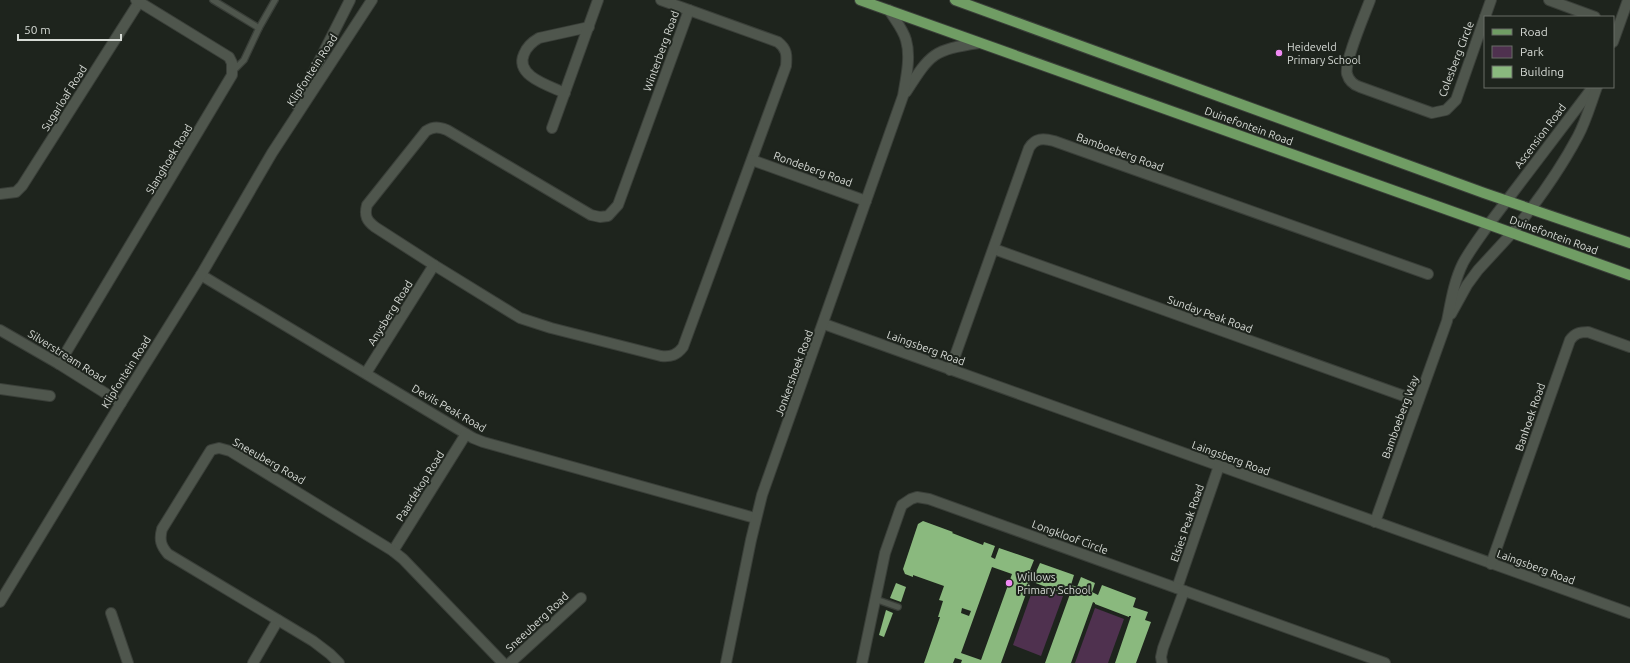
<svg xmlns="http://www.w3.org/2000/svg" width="1630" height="663" font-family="Ubuntu,sans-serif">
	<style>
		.green { fill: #4f314f }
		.building { fill: #8ab97e; fill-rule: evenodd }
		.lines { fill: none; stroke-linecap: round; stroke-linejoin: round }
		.lane-casing { stroke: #3a3f39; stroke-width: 8 }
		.street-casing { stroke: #3a3f39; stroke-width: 12 }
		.secondary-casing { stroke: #3a3f39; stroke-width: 12 }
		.primary-casing { stroke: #3a3f39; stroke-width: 12 }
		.lane { stroke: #4f564d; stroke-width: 5.5 }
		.street { stroke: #4f564d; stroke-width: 10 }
		.secondary { stroke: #4f564d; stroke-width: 10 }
		.primary { stroke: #709d64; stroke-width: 10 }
		.poi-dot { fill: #f18af4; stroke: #1e241d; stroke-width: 1.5 }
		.labels { text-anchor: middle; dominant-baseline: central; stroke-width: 4; stroke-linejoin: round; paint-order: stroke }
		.poi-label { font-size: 11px; fill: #d7dbd6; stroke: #1e241d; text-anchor: start }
		.street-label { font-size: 11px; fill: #d7dbd6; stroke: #1e241d }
	</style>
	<rect width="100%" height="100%" fill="#1e241d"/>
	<g class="green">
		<polygon points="1034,586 1063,596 1041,656 1013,645"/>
		<polygon points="1095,608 1124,619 1108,663 1075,663"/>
	</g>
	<g class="building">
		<path d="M923,521L953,532L952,533L983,545L984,542L995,546L991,557L995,559L999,548L1034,560L1030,570L1036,572L1040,563L1074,575L1071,585L1077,587L1081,577L1095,583L1092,592L1098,595L1102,585L1136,598L1133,607L1148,612L1145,620L1151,622L1136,663H1115L1131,616H1129V617L1095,604V603L1093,602L1071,663H1045L1070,594L1067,595L1033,582L1031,580L1001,663H961L962,660L955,658L953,663H924L940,617H938L943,601L939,600L944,586L913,575V577L905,574L903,569L918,524ZM992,567L1012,574L981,660L961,653ZM962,608L971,611L969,616L961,613Z"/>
		<polygon points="896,583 906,587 901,602 890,598"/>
		<polygon points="886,610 893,613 884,637 879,635"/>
	</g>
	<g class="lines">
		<defs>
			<g id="lane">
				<polyline points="213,0 259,28 244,60 232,72"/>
				<polyline points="259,28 275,0"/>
				<polyline points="875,599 898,607"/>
			</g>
			<g id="street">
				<polyline points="661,0 689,10"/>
				<path d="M1370,0C1365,14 1344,62 1347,74C1349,81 1354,85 1360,87L1432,113L1446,110L1456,100L1485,17"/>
				<polyline points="1549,0 1595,17"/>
				<path d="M689,10L778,42C787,49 787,55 786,66L683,347C677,355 671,357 661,356L551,328L520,318L434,265L375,227C367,221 364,216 367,205L426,131C434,126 439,127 447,130L591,215L600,217L608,216L618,205Z"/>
				<polyline points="1485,17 1491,0"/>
				<path d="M906,92C931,53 933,50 979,43"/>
				<path d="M565,93C550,86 514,76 524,54C527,46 532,42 539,38L589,27"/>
				<polyline points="552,128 598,0"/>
				<polyline points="752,160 866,201"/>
				<polyline points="0,194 16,192 22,186 139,2"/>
				<polyline points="994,249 1418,401"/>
				<polyline points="201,275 473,438 483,442 755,518"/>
				<polyline points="1451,314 1467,285 1478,270 1513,232"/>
				<polyline points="824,324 1630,613"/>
				<polyline points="59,364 232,75 232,63 229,57 136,0"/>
				<path d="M950,370L1029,148C1035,138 1043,138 1054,141L1428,274"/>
				<polyline points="366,373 434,265"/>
				<polyline points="0,389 50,396"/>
				<path d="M1375,522L1447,321C1451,301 1454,281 1463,263C1470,250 1480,237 1489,224"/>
				<polyline points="393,551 466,434"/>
				<path d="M1491,564L1570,340C1575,333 1580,332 1588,332L1630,347"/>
				<polyline points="1177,588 1219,466"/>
				<polyline points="111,613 128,663"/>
				<polyline points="253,663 278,620"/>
				<path d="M339,663L330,654L313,641L168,554C161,546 159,540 162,529L211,450L219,448L230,451L393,551L403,559L503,663"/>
				<polyline points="510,663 581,598"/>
				<path d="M726,663L751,540L762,495L903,96C906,78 911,57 906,40C903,29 895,20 889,10"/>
				<polyline points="862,663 885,553 900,510 902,505 911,499 917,497 929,499 1385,663"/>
				<polyline points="1162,663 1161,657 1163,648 1184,591"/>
			</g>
			<g id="secondary">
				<polyline points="1613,42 1628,0"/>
				<polyline points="297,105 350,0"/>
				<polyline points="1489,224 1593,87"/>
				<path d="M1513,232C1537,202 1560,170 1578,136C1586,121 1591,103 1597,87"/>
				<polyline points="0,330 59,364 121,403"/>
				<polyline points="0,602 121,403 201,275 272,153 372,0"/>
			</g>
			<g id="primary">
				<polyline points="860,0 1630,275"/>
				<polyline points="955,0 1484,193 1630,243"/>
			</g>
		</defs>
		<use href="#lane" class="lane-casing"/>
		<use href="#street" class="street-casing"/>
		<use href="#secondary" class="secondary-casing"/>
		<use href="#primary" class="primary-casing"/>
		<use href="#lane" class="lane"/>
		<use href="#street" class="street"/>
		<use href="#secondary" class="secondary"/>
		<use href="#primary" class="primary"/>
	</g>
	<g class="poi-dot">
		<circle cx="1279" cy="53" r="4"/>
		<circle cx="1009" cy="583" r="4"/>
	</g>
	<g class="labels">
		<g class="poi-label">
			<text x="1287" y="47">Heideveld<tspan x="1287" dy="13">Primary School</tspan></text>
			<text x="1017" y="577">Willows<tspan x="1017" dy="13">Primary School</tspan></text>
		</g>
		<g class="street-label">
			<text transform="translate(661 51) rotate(-70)">Winterberg Road</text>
			<text transform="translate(1456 59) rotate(-69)">Colesberg Circle</text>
			<text transform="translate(312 70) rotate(-57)">Klipfontein Road</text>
			<text transform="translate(64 98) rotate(-58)">Sugarloaf Road</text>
			<text transform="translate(1249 126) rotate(20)">Duinefontein Road</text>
			<text transform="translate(1540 136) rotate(-53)">Ascension Road</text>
			<text transform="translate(1120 152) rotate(20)">Bamboeberg Road</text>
			<text transform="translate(169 159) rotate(-59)">Slanghoek Road</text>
			<text transform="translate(813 169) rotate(20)">Rondeberg Road</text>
			<text transform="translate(1554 235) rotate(20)">Duinefontein Road</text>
			<text transform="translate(390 313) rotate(-58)">Anysberg Road</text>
			<text transform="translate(1210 314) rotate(20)">Sunday Peak Road</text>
			<text transform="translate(926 348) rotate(20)">Laingsberg Road</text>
			<text transform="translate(67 356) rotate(32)">Silverstream Road</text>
			<text transform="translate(126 372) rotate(-58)">Klipfontein Road</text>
			<text transform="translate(794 373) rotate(-70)">Jonkershoek Road</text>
			<text transform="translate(449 408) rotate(30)">Devils Peak Road</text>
			<text transform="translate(1400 417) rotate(-70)">Bamboeberg Way</text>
			<text transform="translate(1530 417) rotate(-71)">Banhoek Road</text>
			<text transform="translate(1231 458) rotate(20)">Laingsberg Road</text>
			<text transform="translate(269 461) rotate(30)">Sneeuberg Road</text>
			<text transform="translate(420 486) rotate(-58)">Paardekop Road</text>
			<text transform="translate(1187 523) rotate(-71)">Elsies Peak Road</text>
			<text transform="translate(1070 537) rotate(20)">Longkloof Circle</text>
			<text transform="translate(1536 567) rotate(20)">Laingsberg Road</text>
			<text transform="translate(537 622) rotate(-43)">Sneeuberg Road</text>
		</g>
	</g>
	<rect x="1484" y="16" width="130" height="72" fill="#1e241d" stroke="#686d67"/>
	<rect x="1492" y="29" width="20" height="6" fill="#709d64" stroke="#686d67"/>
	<text x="1520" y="36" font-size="12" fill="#d7dbd6">Road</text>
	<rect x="1492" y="46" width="20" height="12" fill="#4f314f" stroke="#686d67"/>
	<text x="1520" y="56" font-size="12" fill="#d7dbd6">Park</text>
	<rect x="1492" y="66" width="20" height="12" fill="#8ab97e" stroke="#686d67"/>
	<text x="1520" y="76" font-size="12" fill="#d7dbd6">Building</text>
	<path d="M18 34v6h103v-6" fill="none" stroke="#d7dbd6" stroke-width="2"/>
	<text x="24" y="34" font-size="12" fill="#d7dbd6" stroke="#1e241d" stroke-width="3" paint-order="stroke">50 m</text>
</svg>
